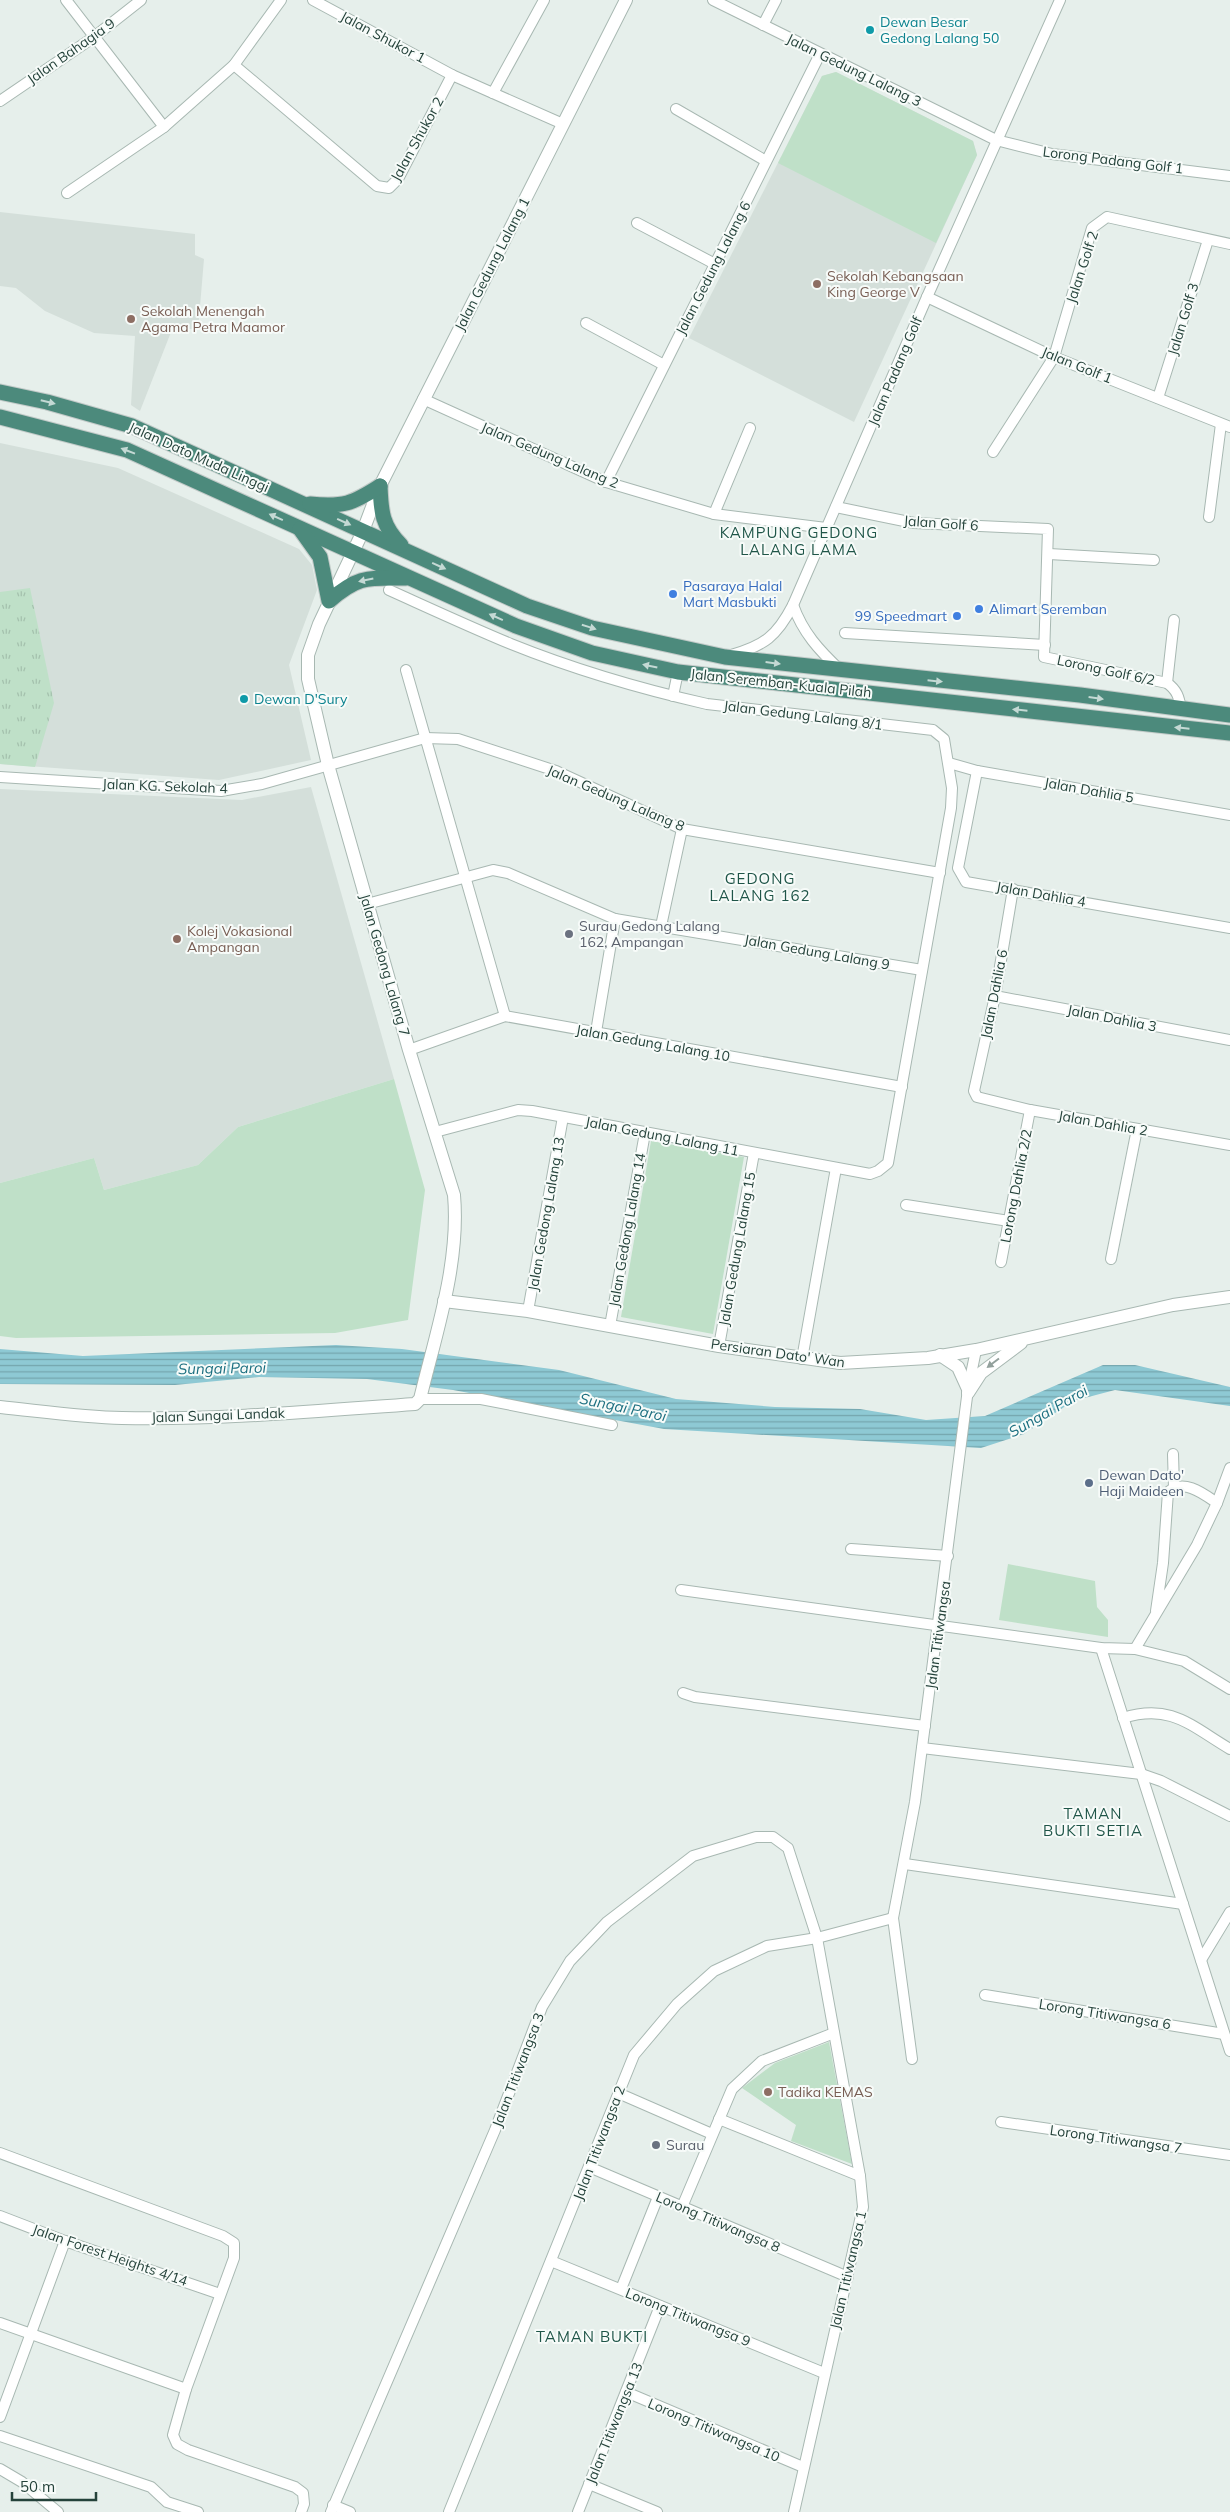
<svg xmlns="http://www.w3.org/2000/svg" width="1230" height="2512" font-family="Mulish,sans-serif">
	<style>
		.built { fill: #d4dfda }
		.grass { fill: url(#grass-tufts) }
		.park { fill: #bfe0c8 }
		.water { fill: url(#water-rules) }
		.lines { fill: none; stroke-linecap: round; stroke-linejoin: round }
		.minor-casing { stroke: #a8b8b2; stroke-width: 12 }
		.tertiary-casing { stroke: #a8b8b2; stroke-width: 14 }
		.trunk-casing { stroke: #c2cac8; stroke-width: 17 }
		.minor { stroke: #fff; stroke-width: 10 }
		.tertiary { stroke: #fff; stroke-width: 12 }
		.trunk { stroke: #4c8a7c; stroke-width: 15 }
		.oneway { fill: #c4d9d4 }
		.oneway2 { fill: #92a09c }
		.culture-dot { fill: #0f9aa8; stroke: #f7fbf9; stroke-width: 2 }
		.education-dot { fill: #8d6e63; stroke: #f7fbf9; stroke-width: 2 }
		.shop-dot { fill: #3f7fe0; stroke: #f7fbf9; stroke-width: 2 }
		.worship-dot { fill: #6b7280; stroke: #f7fbf9; stroke-width: 2 }
		.service-dot { fill: #5c6f8a; stroke: #f7fbf9; stroke-width: 2 }
		.labels { text-anchor: middle; dominant-baseline: central; stroke-width: 4; stroke-linejoin: round; paint-order: stroke }
		.culture-label { font-size: 14px; fill: #0d838f; stroke: #f7fbf9; text-anchor: start }
		.street-label { font-size: 14px; fill: #24423a; stroke: #f7fbf9 }
		.education-label { font-size: 14px; fill: #785e54; stroke: #f7fbf9; text-anchor: start }
		.shop-label { font-size: 14px; fill: #366cbe; stroke: #f7fbf9; text-anchor: start }
		.worship-label { font-size: 14px; fill: #5b616d; stroke: #f7fbf9; text-anchor: start }
		.service-label { font-size: 14px; fill: #4e5e75; stroke: #f7fbf9; text-anchor: start }
		.neighbourhood-label { font-size: 15px; letter-spacing: 1px; fill: #1f5548; stroke: #f7fbf9 }
		.water-label { font-size: 15px; font-style: italic; fill: #1c6f80; stroke: #f7fbf9 }
	</style>
	<defs>
		<pattern id="grass-tufts" width="24" height="20" patternUnits="userSpaceOnUse" patternTransform="scale(1.25)"><rect width="24" height="20" fill="#bfe0c8"/><path d="M3 7l-1-3M5 7V3M7 7l1-3M15 17l-1-3M17 17v-4M19 17l1-3" fill="none" stroke="#a4c1ad"/></pattern>
		<pattern id="water-rules" width="6" height="5" patternUnits="userSpaceOnUse" patternTransform="scale(1.25)"><rect width="6" height="5" fill="#8ec9d4"/><path d="M0 2.5h6" fill="none" stroke="#74a5ad"/></pattern>
	</defs>
	<rect width="100%" height="100%" fill="#e6efeb"/>
	<g class="built">
		<polygon points="836,72 973,141 977,155 854,422 689,338 822,76"/>
		<polygon points="0,212 195,234 195,255 204,259 198,330 173,327 140,411 131,405 135,336 94,333 45,311 16,288 0,286"/>
		<polygon points="0,443 118,468 299,549 312,565 317,590 289,665 311,760 219,780 0,764"/>
		<polygon points="311,787 394,1079 238,1127 198,1165 104,1190 94,1158 0,1183 0,789 242,800"/>
	</g>
	<polygon class="grass" points="30,588 54,703 35,767 0,764 0,592"/>
	<g class="park">
		<polygon points="836,72 973,141 977,155 936,243 778,163 822,76"/>
		<polygon points="394,1079 425,1190 408,1320 335,1333 16,1338 0,1336 0,1183 94,1158 104,1190 198,1165 238,1127"/>
		<polygon points="651,1141 744,1157 713,1334 621,1317"/>
		<polygon points="1008,1564 1095,1581 1097,1607 1108,1620 1108,1637 999,1620"/>
		<polygon points="829,2042 852,2164 791,2141 796,2125 742,2088 775,2063"/>
	</g>
	<polygon class="water" points="336,1345 402,1349 559,1370 676,1399 775,1407 860,1409 926,1420 985,1416 1103,1365 1135,1365 1230,1387 1230,1406 1115,1390 1073,1401 1024,1434 981,1448 664,1429 453,1390 367,1379 259,1377 175,1385 0,1384 0,1349 83,1356"/>
	<g class="lines">
		<defs>
			<g id="minor">
				<polyline points="66,0 164,127"/>
				<polyline points="313,0 452,75"/>
				<polyline points="713,0 996,140 1052,154 1230,176"/>
				<polyline points="763,25 776,0"/>
				<polyline points="234,65 377,186 389,188 398,179 452,75 563,124"/>
				<polyline points="493,93 544,0"/>
				<polyline points="0,101 94,37 141,0"/>
				<polyline points="676,109 766,161"/>
				<polyline points="67,193 164,127 234,65 281,0"/>
				<polyline points="637,223 715,264"/>
				<polyline points="927,297 1054,357 1230,427"/>
				<polyline points="586,323 664,365"/>
				<polyline points="1158,398 1208,240"/>
				<polyline points="423,399 606,482 714,514 826,528"/>
				<polyline points="993,452 1054,357 1092,228 1107,217 1230,244"/>
				<polyline points="606,482 820,54"/>
				<path d="M836,507L914,523L1048,529L1044,657L1167,683C1177,690 1179,697 1181,709"/>
				<polyline points="714,514 750,428"/>
				<polyline points="1209,517 1221,424"/>
				<polyline points="1049,554 1154,560"/>
				<path d="M389,590C429,608 470,627 511,644C573,669 641,689 707,704L933,730L944,739L952,788L951,808L888,1163L878,1171L870,1174L532,1111L518,1110L435,1132"/>
				<path d="M793,605C803,633 819,650 840,670"/>
				<polyline points="845,633 1045,645"/>
				<path d="M731,655C764,646 777,636 793,605L927,297L1060,0"/>
				<polyline points="406,670 505,1016"/>
				<polyline points="1167,683 1174,620"/>
				<polyline points="673,696 678,672"/>
				<polyline points="949,763 977,771 1230,815"/>
				<polyline points="977,771 958,868 966,882 1230,928"/>
				<polyline points="0,777 221,791 262,784 425,738 458,739 556,771 682,829 940,873"/>
				<polyline points="1013,889 995,996 974,1091 977,1097 1030,1110 1230,1145"/>
				<polyline points="367,904 493,870 508,873 615,919 922,970"/>
				<polyline points="661,926 682,829"/>
				<polyline points="995,996 1230,1040"/>
				<polyline points="596,1032 615,919"/>
				<polyline points="409,1050 505,1016 902,1087"/>
				<polyline points="906,1205 1009,1221"/>
				<polyline points="1111,1259 1137,1129"/>
				<polyline points="1001,1262 1030,1110"/>
				<polyline points="528,1311 563,1117"/>
				<polyline points="610,1326 645,1133"/>
				<polyline points="719,1346 754,1153"/>
				<polyline points="802,1359 836,1168"/>
				<polyline points="420,1399 481,1399 612,1425"/>
				<polyline points="1173,1454 1174,1488"/>
				<polyline points="1217,1503 1230,1468"/>
				<polyline points="851,1549 948,1556"/>
				<polyline points="681,1590 1101,1648 1135,1649 1184,1661 1230,1689"/>
				<polyline points="1101,1648 1230,2051"/>
				<path d="M1135,1649L1197,1545L1217,1503C1204,1494 1184,1478 1168,1492L1163,1563L1156,1611"/>
				<polyline points="683,1693 695,1697 925,1726"/>
				<path d="M1123,1718C1171,1703 1191,1726 1230,1749"/>
				<polyline points="922,1748 1141,1774 1161,1781 1230,1816"/>
				<polyline points="905,1864 1183,1904"/>
				<polyline points="1201,1960 1230,1912"/>
				<polyline points="985,1995 1224,2034"/>
				<polyline points="912,2059 893,1918 915,1802 968,1389 976,1350"/>
				<polyline points="618,2093 712,2134"/>
				<polyline points="719,2119 860,2176"/>
				<polyline points="1001,2122 1230,2155"/>
				<polyline points="0,2153 223,2236 234,2243 234,2258 186,2389 173,2435 177,2444 188,2450 295,2487 303,2493 304,2504 301,2512"/>
				<polyline points="589,2167 848,2277"/>
				<polyline points="682,2207 732,2089 762,2061 834,2033"/>
				<polyline points="0,2216 65,2241 220,2294"/>
				<polyline points="551,2261 824,2373"/>
				<polyline points="621,2289 658,2197"/>
				<polyline points="0,2323 186,2389"/>
				<polyline points="626,2392 803,2467"/>
				<polyline points="0,2417 65,2241"/>
				<polyline points="0,2436 151,2487 167,2502 198,2512"/>
				<polyline points="0,2469 22,2482 58,2512"/>
				<polyline points="589,2484 657,2512"/>
				<polyline points="333,2505 350,2512"/>
				<polyline points="331,2512 495,2130 542,2007 570,1961 607,1922 693,1856 756,1837 773,1837 788,1848 817,1938 860,2176 863,2207 794,2512"/>
				<polyline points="449,2512 634,2055 677,2004 714,1971 767,1946 817,1938 893,1918"/>
				<polyline points="578,2512 660,2306"/>
			</g>
			<g id="tertiary">
				<polyline points="444,1301 528,1311 719,1346 840,1363 928,1358 976,1350 1173,1305 1230,1297"/>
				<polyline points="940,1355 958,1367 968,1389"/>
				<polyline points="968,1393 981,1373 1021,1343"/>
				<path d="M0,1407C40,1411 81,1417 122,1418C219,1420 317,1411 415,1404L420,1399C436,1333 460,1263 454,1195L409,1050L328,765L308,679V655L319,624L363,531L380,486L626,0"/>
			</g>
			<g id="trunk">
				<polyline points="0,392 47,402 132,426 527,606 592,628 725,657 1080,695 1230,715"/>
				<polyline points="0,417 127,450 516,626 592,653 678,672 1230,733"/>
				<path d="M380,486C381,512 382,526 401,545"/>
				<path d="M310,504C344,507 352,504 380,486"/>
				<path d="M300,529L320,557L329,601C359,575 368,578 406,578"/>
			</g>
		</defs>
		<use href="#minor" class="minor-casing"/>
		<use href="#tertiary" class="tertiary-casing"/>
		<use href="#trunk" class="trunk-casing"/>
		<use href="#minor" class="minor"/>
		<use href="#tertiary" class="tertiary"/>
		<use href="#trunk" class="trunk"/>
	</g>
	<defs><path id="oneway-solid" d="M-6-.8H1V-3.2L6.5 0L1 3.2V.8H-6Z" transform="scale(1.25)"/></defs>
	<g class="oneway">
		<use href="#oneway-solid" transform="translate(48 402) rotate(14)"/>
		<use href="#oneway-solid" transform="translate(128 451) rotate(-159)"/>
		<use href="#oneway-solid" transform="translate(276 517) rotate(-156)"/>
		<use href="#oneway-solid" transform="translate(344 522) rotate(24)"/>
		<use href="#oneway-solid" transform="translate(439 566) rotate(24)"/>
		<use href="#oneway-solid" transform="translate(366 580) rotate(168)"/>
		<use href="#oneway-solid" transform="translate(496 617) rotate(-156)"/>
		<use href="#oneway-solid" transform="translate(589 627) rotate(17)"/>
		<use href="#oneway-solid" transform="translate(773 663) rotate(7)"/>
		<use href="#oneway-solid" transform="translate(650 666) rotate(-168)"/>
		<use href="#oneway-solid" transform="translate(935 681) rotate(6)"/>
		<use href="#oneway-solid" transform="translate(1096 698) rotate(8)"/>
		<use href="#oneway-solid" transform="translate(1020 710) rotate(-174)"/>
		<use href="#oneway-solid" transform="translate(1182 728) rotate(-174)"/>
	</g>
	<use class="oneway2" href="#oneway-solid" transform="translate(993 1363) rotate(143)"/>
	<g class="culture-dot">
		<circle cx="870" cy="30" r="5"/>
		<circle cx="244" cy="699" r="5"/>
	</g>
	<g class="education-dot">
		<circle cx="817" cy="284" r="5"/>
		<circle cx="131" cy="319" r="5"/>
		<circle cx="177" cy="939" r="5"/>
		<circle cx="768" cy="2092" r="5"/>
	</g>
	<g class="shop-dot">
		<circle cx="673" cy="594" r="5"/>
		<circle cx="979" cy="609" r="5"/>
		<circle cx="957" cy="616" r="5"/>
	</g>
	<g class="worship-dot">
		<circle cx="569" cy="934" r="5"/>
		<circle cx="656" cy="2145" r="5"/>
	</g>
	<circle class="service-dot" cx="1089" cy="1483" r="5"/>
	<g class="labels">
		<g class="culture-label">
			<text x="880" y="22">Dewan Besar<tspan x="880" dy="16">Gedong Lalang 50</tspan></text>
			<text x="254" y="699">Dewan D'Sury</text>
		</g>
		<g class="street-label">
			<text transform="translate(383 37) rotate(28)">Jalan Shukor 1</text>
			<text transform="translate(71 51) rotate(-35)">Jalan Bahagia 9</text>
			<text transform="translate(854 70) rotate(26)">Jalan Gedung Lalang 3</text>
			<text transform="translate(417 139) rotate(-61)">Jalan Shukor 2</text>
			<text transform="translate(1113 160) rotate(7)">Lorong Padang Golf 1</text>
			<text transform="translate(492 264) rotate(-63)">Jalan Gedung Lalang 1</text>
			<text transform="translate(1082 267) rotate(-72)">Jalan Golf 2</text>
			<text transform="translate(713 268) rotate(-63)">Jalan Gedung Lalang 6</text>
			<text transform="translate(1183 319) rotate(-73)">Jalan Golf 3</text>
			<text transform="translate(1077 365) rotate(22)">Jalan Golf 1</text>
			<text transform="translate(895 371) rotate(-67)">Jalan Padang Golf</text>
			<text transform="translate(550 455) rotate(23)">Jalan Gedung Lalang 2</text>
			<text transform="translate(199 457) rotate(24)">Jalan Dato Muda Linggi</text>
			<text transform="translate(941 523) rotate(4)">Jalan Golf 6</text>
			<text transform="translate(1106 670) rotate(12)">Lorong Golf 6/2</text>
			<text transform="translate(781 683) rotate(6)">Jalan Seremban-Kuala Pilah</text>
			<text transform="translate(803 715) rotate(7)">Jalan Gedung Lalang 8/1</text>
			<text transform="translate(165 786) rotate(2)">Jalan KG. Sekolah 4</text>
			<text transform="translate(1089 790) rotate(10)">Jalan Dahlia 5</text>
			<text transform="translate(616 798) rotate(23)">Jalan Gedung Lalang 8</text>
			<text transform="translate(1041 894) rotate(10)">Jalan Dahlia 4</text>
			<text transform="translate(817 952) rotate(10)">Jalan Gedung Lalang 9</text>
			<text transform="translate(385 965) rotate(74)">Jalan Gedong Lalang 7</text>
			<text transform="translate(994 994) rotate(-79)">Jalan Dahlia 6</text>
			<text transform="translate(1112 1018) rotate(11)">Jalan Dahlia 3</text>
			<text transform="translate(653 1043) rotate(10)">Jalan Gedung Lalang 10</text>
			<text transform="translate(1103 1123) rotate(10)">Jalan Dahlia 2</text>
			<text transform="translate(662 1136) rotate(11)">Jalan Gedung Lalang 11</text>
			<text transform="translate(1016 1186) rotate(-79)">Lorong Dahlia 2/2</text>
			<text transform="translate(546 1214) rotate(-80)">Jalan Gedong Lalang 13</text>
			<text transform="translate(627 1230) rotate(-80)">Jalan Gedong Lalang 14</text>
			<text transform="translate(737 1249) rotate(-80)">Jalan Gedung Lalang 15</text>
			<text transform="translate(778 1353) rotate(8)">Persiaran Dato' Wan</text>
			<text transform="translate(218 1415) rotate(-2)">Jalan Sungai Landak</text>
			<text transform="translate(938 1635) rotate(-82)">Jalan Titiwangsa</text>
			<text transform="translate(1105 2014) rotate(9)">Lorong Titiwangsa 6</text>
			<text transform="translate(518 2070) rotate(-69)">Jalan Titiwangsa 3</text>
			<text transform="translate(1116 2139) rotate(8)">Lorong Titiwangsa 7</text>
			<text transform="translate(599 2143) rotate(-69)">Jalan Titiwangsa 2</text>
			<text transform="translate(718 2222) rotate(23)">Lorong Titiwangsa 8</text>
			<text transform="translate(110 2255) rotate(19)">Jalan Forest Heights 4/14</text>
			<text transform="translate(848 2270) rotate(-77)">Jalan Titiwangsa 1</text>
			<text transform="translate(688 2317) rotate(22)">Lorong Titiwangsa 9</text>
			<text transform="translate(614 2423) rotate(-68)">Jalan Titiwangsa 13</text>
			<text transform="translate(714 2430) rotate(23)">Lorong Titiwangsa 10</text>
		</g>
		<g class="education-label">
			<text x="827" y="276">Sekolah Kebangsaan<tspan x="827" dy="16">King George V</tspan></text>
			<text x="141" y="311">Sekolah Menengah<tspan x="141" dy="16">Agama Petra Maamor</tspan></text>
			<text x="187" y="931">Kolej Vokasional<tspan x="187" dy="16">Ampangan</tspan></text>
			<text x="778" y="2092">Tadika KEMAS</text>
		</g>
		<g class="shop-label">
			<text x="683" y="586">Pasaraya Halal<tspan x="683" dy="16">Mart Masbukti</tspan></text>
			<text x="989" y="609">Alimart Seremban</text>
			<text x="947" y="616" text-anchor="end">99 Speedmart</text>
		</g>
		<g class="worship-label">
			<text x="579" y="926">Surau Gedong Lalang<tspan x="579" dy="16">162, Ampangan</tspan></text>
			<text x="666" y="2145">Surau</text>
		</g>
		<g class="service-label">
			<text x="1099" y="1475">Dewan Dato'<tspan x="1099" dy="16">Haji Maideen</tspan></text>
		</g>
		<g class="neighbourhood-label">
			<text x="799" y="532">KAMPUNG GEDONG<tspan x="799" dy="17">LALANG LAMA</tspan></text>
			<text x="760" y="878">GEDONG<tspan x="760" dy="17">LALANG 162</tspan></text>
			<text x="1093" y="1813">TAMAN<tspan x="1093" dy="17">BUKTI SETIA</tspan></text>
			<text x="592" y="2336">TAMAN BUKTI</text>
		</g>
		<g class="water-label">
			<text transform="translate(222 1368) rotate(-1)">Sungai Paroi</text>
			<text transform="translate(623 1407) rotate(12)">Sungai Paroi</text>
			<text transform="translate(1048 1411) rotate(-30)">Sungai Paroi</text>
		</g>
	</g>
	<path d="M12 2492v8h84v-8" fill="none" stroke="#24423a" stroke-width="2.5"/>
	<text x="20" y="2492" font-size="15" fill="#24423a" stroke="#f7fbf9" stroke-width="4" paint-order="stroke">50 m</text>
</svg>
